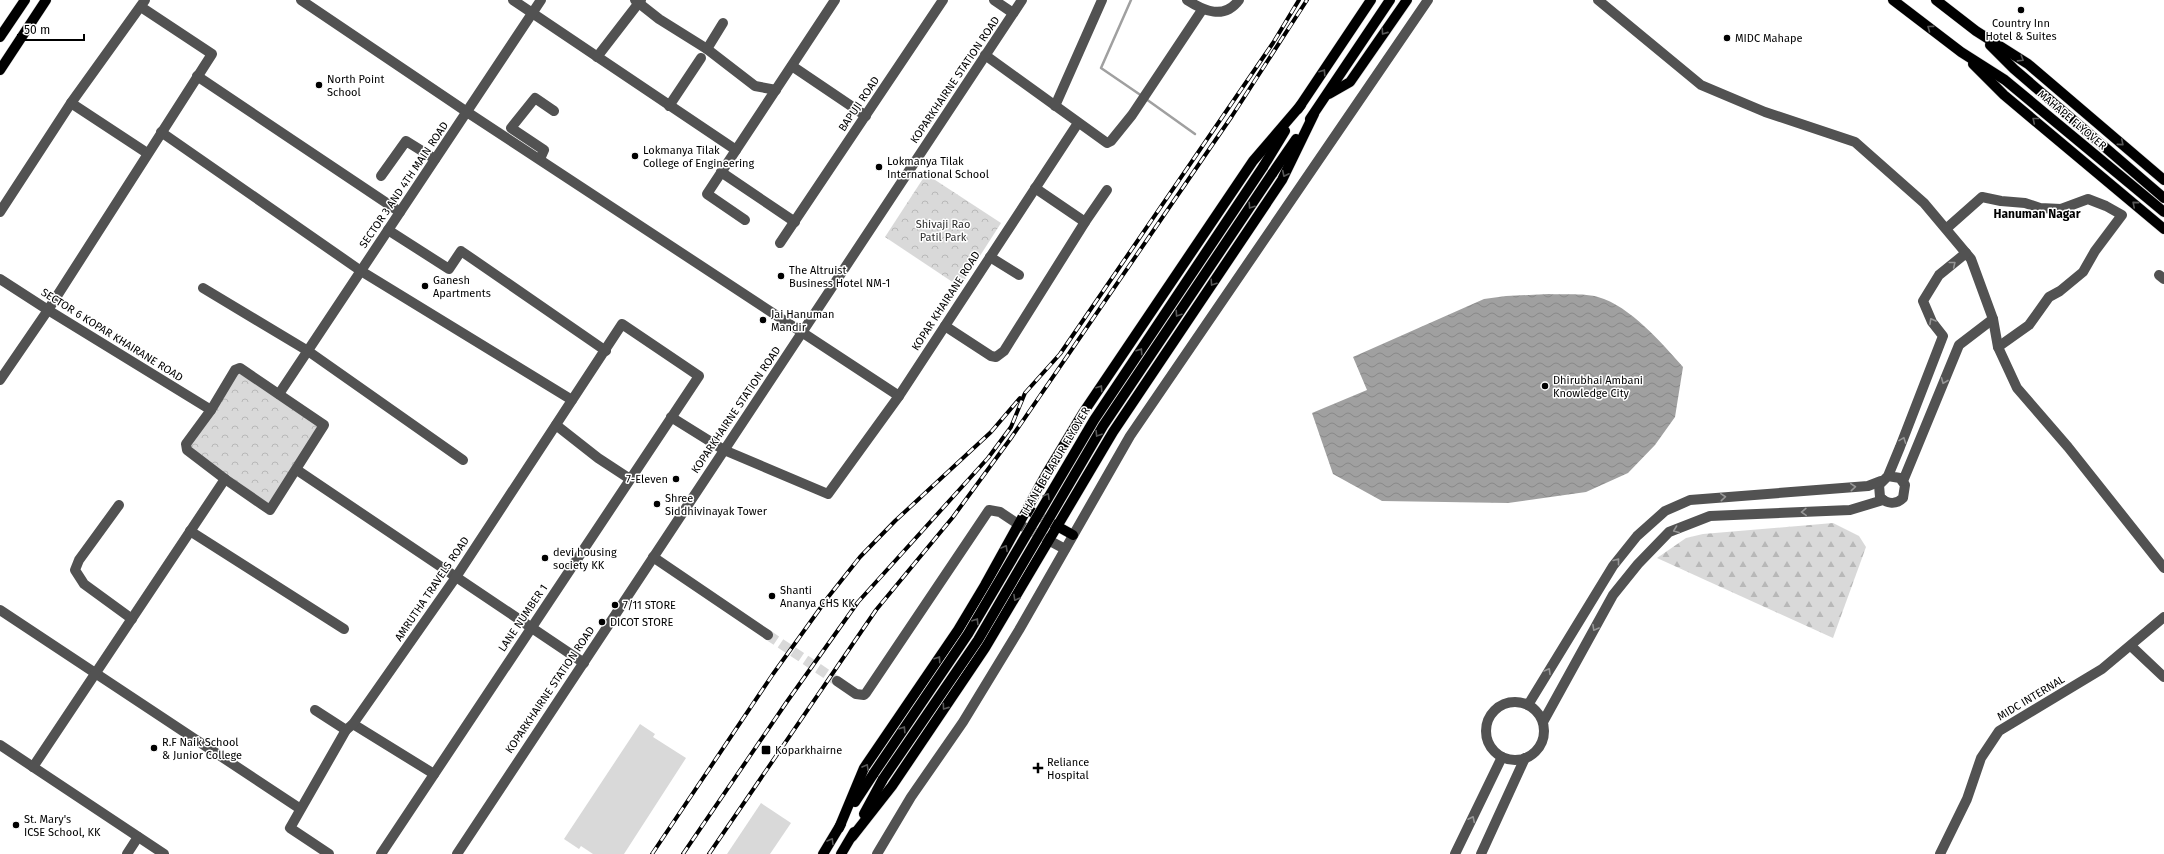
<svg xmlns="http://www.w3.org/2000/svg" width="2164" height="854" font-family="'Fira Sans',sans-serif">
	<style>
		.grass { fill: #d9d9d9 }
		.forest { fill: url(#forest-firs) }
		.park { fill: url(#park-crowns) }
		.water { fill: url(#water-waves) }
		.lines { fill: none; stroke-linecap: round; stroke-linejoin: round }
		.stream { stroke: #a0a0a0; stroke-width: 2.5 }
		.minor-tunnel { stroke: #d9d9d9; stroke-width: 10; stroke-dasharray: 10 5; stroke-linecap: butt }
		.major-casing { stroke: #dbdbdb; stroke-width: 11 }
		.minor { stroke: #525252; stroke-width: 10 }
		.major { stroke: #000; stroke-width: 10 }
		.rail-casing { stroke: #000; stroke-width: 4 }
		.rail { stroke: #fff; stroke-width: 2.5; stroke-dasharray: 8; stroke-linecap: butt }
		.major-bridge-casing { stroke: #dbdbdb; stroke-width: 11; stroke-linecap: butt }
		.major-bridge { stroke: #000; stroke-width: 10 }
		.oneway { stroke: #595959 }
		.oneway2 { stroke: #979797 }
		.poi-dot { fill: #000; stroke: #fff; stroke-width: 1.5 }
		.labels { text-anchor: middle; dominant-baseline: central; stroke-width: 3; stroke-linejoin: round; paint-order: stroke }
		.poi-label { font-size: 11px; fill: #000; stroke: #fff; text-anchor: start }
		.street-label { font-size: 11px; fill: #000; stroke: #fff }
		.park-label { font-size: 11px; fill: #303030; stroke: #fff }
		.neighbourhood-label { font-size: 12px; font-weight: bold; fill: #000; stroke: #fff }
	</style>
	<defs>
		<pattern id="forest-firs" width="22" height="20" patternUnits="userSpaceOnUse"><rect width="22" height="20" fill="#d9d9d9"/><path d="M5 1l3.5 6h-7zM16 11l3.5 6h-7z" fill="#b8b8b8"/></pattern>
		<pattern id="park-crowns" width="20" height="18" patternUnits="userSpaceOnUse"><rect width="20" height="18" fill="#d9d9d9"/><path d="M2 6a3 3 0 1 1 6 0M12 15a3 3 0 1 1 6 0" fill="none" stroke="#b8b8b8"/></pattern>
		<pattern id="water-waves" width="16" height="10" patternUnits="userSpaceOnUse"><rect width="16" height="10" fill="#a0a0a0"/><path d="M0 5q4-4 8 0t8 0" fill="none" stroke="#888"/></pattern>
	</defs>
	<rect width="100%" height="100%" fill="#fff"/>
	<g class="grass">
		<polygon points="640,724 655,734 653,737 686,758 624,854 593,854 581,846 579,849 564,839"/>
		<polygon points="761,803 791,823 770,854 727,854"/>
	</g>
	<polygon class="forest" points="1833,523 1859,536 1866,547 1833,638 1657,558 1686,538 1703,534"/>
	<g class="park">
		<polygon points="926,174 1001,223 960,287 885,237"/>
		<polygon points="233,369 321,428 270,504 182,445"/>
	</g>
	<path class="water" d="M1549,294C1564,295 1584,293 1598,297C1630,306 1662,343 1683,367L1675,417L1655,445L1628,473L1586,492L1508,503L1382,501L1333,474L1312,413L1367,390L1353,357L1484,299L1506,296Z"/>
	<g class="lines">
		<g class="stream">
			<polyline points="1131,0 1101,68 1142,96"/>
			<polyline points="1146,99 1195,134"/>
		</g>
		<polyline class="minor-tunnel" points="768,635 837,681"/>
		<defs>
			<g id="major">
				<polyline points="1893,0 1961,52 2005,80 2164,212"/>
				<polyline points="1936,0 1976,31 2028,64 2164,180"/>
				<polyline points="0,37 25,0"/>
				<polyline points="1990,45 2014,69 2164,198"/>
				<polyline points="1973,64 2004,95 2164,229"/>
				<polyline points="0,70 46,0"/>
				<polyline points="1329,94 1350,82 1407,0"/>
				<polyline points="1298,109 1371,0"/>
				<polyline points="1310,119 1390,0"/>
				<polyline points="1263,167 1285,131"/>
				<polyline points="1272,174 1296,139"/>
				<polyline points="1030,511 1073,535"/>
				<polyline points="855,802 874,773"/>
				<polyline points="864,814 883,779"/>
				<polyline points="839,828 864,768 958,630 985,585 1048,471 1083,413 1253,161 1301,105"/>
				<polyline points="852,837 892,786 985,648 1113,432 1282,180 1314,114"/>
				<polyline points="823,854 841,824"/>
				<polyline points="841,854 854,832"/>
			</g>
		</defs>
		<use href="#major" class="major-casing"/>
		<g class="minor">
			<polyline points="301,0 467,112 899,396 1078,123"/>
			<polyline points="513,0 736,150 835,0"/>
			<polyline points="635,0 659,19 707,49 755,86 776,90"/>
			<polyline points="994,0 1013,13"/>
			<path d="M1187,0C1204,11 1224,20 1239,0"/>
			<polyline points="1598,0 1701,85 1765,112 1855,142 1924,203 1971,259 1993,319 1998,347 2017,388 2068,447 2164,568"/>
			<polyline points="707,49 723,23"/>
			<polyline points="985,55 1107,143 1111,141 1132,115 1202,10"/>
			<polyline points="597,57 641,0"/>
			<polyline points="792,66 866,116"/>
			<polyline points="197,76 400,212"/>
			<polyline points="71,103 147,153"/>
			<polyline points="669,106 701,58"/>
			<polyline points="1055,106 1102,0"/>
			<polyline points="161,132 361,271 572,400"/>
			<polyline points="736,150 707,194 745,220"/>
			<polyline points="540,159 544,150 511,128 535,98 554,111"/>
			<polyline points="721,172 795,222"/>
			<polyline points="381,176 406,141 435,159"/>
			<polyline points="0,212 71,103 145,0"/>
			<polyline points="1085,222 1107,190"/>
			<polyline points="1947,228 1982,197 2001,201 2025,203 2040,208 2061,209 2088,199 2106,206 2122,215 2095,251 2083,272 2060,291 2049,297 2029,325 1998,347"/>
			<polyline points="388,230 449,269 461,251 606,351"/>
			<polyline points="780,243 943,0"/>
			<polyline points="990,257 1019,275"/>
			<polyline points="2159,275 2164,279"/>
			<polyline points="0,279 48,310 211,410"/>
			<polyline points="203,288 308,351 463,460"/>
			<polyline points="945,326 991,356 996,357 1004,351 1085,222 1035,188"/>
			<polygon points="240,368 324,425 270,510 225,479 187,450 186,444 211,410 235,370"/>
			<polyline points="0,380 48,310 212,54 141,7"/>
			<polyline points="279,394 541,0"/>
			<polyline points="671,417 724,450 828,494 899,396"/>
			<polyline points="556,425 598,458 630,479"/>
			<polyline points="297,470 584,663"/>
			<path d="M1888,476L1900,478L1905,485L1903,498C1896,505 1887,504 1880,497L1879,485L1888,476L1900,447L1943,336L1932,322L1923,301L1939,275L1966,253"/>
			<polyline points="1903,481 1959,345 1993,319"/>
			<polyline points="119,505 79,560 75,570 84,584 132,619"/>
			<polyline points="190,531 344,629"/>
			<polyline points="653,557 768,635"/>
			<polyline points="0,610 299,808"/>
			<polyline points="2131,646 2164,677"/>
			<polyline points="837,681 856,694 864,695 866,693 989,510 1000,512 1018,524 1065,549"/>
			<circle cx="1515" cy="731" r="29"/>
			<polyline points="1528,705 1613,566 1637,536 1665,511 1690,500 1868,486 1881,481"/>
			<polyline points="315,710 346,730"/>
			<polyline points="1543,722 1613,595 1638,564 1669,532 1710,516 1850,510 1883,500"/>
			<polyline points="353,724 434,774"/>
			<polyline points="0,745 164,854"/>
			<polyline points="33,767 225,479"/>
			<polyline points="127,854 138,837"/>
			<polyline points="329,854 290,828 346,730 353,724 456,577 622,324 699,376 381,854"/>
			<polyline points="457,854 1022,0"/>
			<polyline points="877,854 911,797 963,722 1019,630 1130,436 1428,0"/>
			<polyline points="1455,854 1502,757"/>
			<polyline points="1481,854 1525,758"/>
			<polyline points="1940,854 1967,799 1981,758 1999,731 2102,669 2164,617"/>
		</g>
		<use href="#major" class="major"/>
		<defs>
			<g id="rail">
				<polyline points="652,854 773,674 829,596 860,557 895,521 991,432 1020,398"/>
				<polyline points="683,854 786,703 858,602 988,458 1011,427 1025,393 1060,354 1273,43 1299,0"/>
				<polyline points="709,854 876,610 953,517 1011,438 1232,116 1307,0"/>
			</g>
		</defs>
		<use href="#rail" class="rail-casing"/>
		<use href="#rail" class="rail"/>
		<defs>
			<g id="major-bridge">
				<polyline points="874,773 968,634 1094,420 1263,167"/>
				<polyline points="883,779 978,640 1103,426 1272,174"/>
			</g>
		</defs>
		<use href="#major-bridge" class="major-bridge-casing"/>
		<use href="#major-bridge" class="major-bridge"/>
	</g>
	<defs><path id="oneway-chevron" d="M-2-3.5L2.5 0L-2 3.5" fill="none" stroke-width="1.6" stroke-linecap="round" stroke-linejoin="round"/></defs>
	<g class="oneway">
		<use href="#oneway-chevron" transform="translate(1930 28) rotate(-143)"/>
		<use href="#oneway-chevron" transform="translate(1384 32) rotate(125)"/>
		<use href="#oneway-chevron" transform="translate(2021 59) rotate(32)"/>
		<use href="#oneway-chevron" transform="translate(1323 72) rotate(-56)"/>
		<use href="#oneway-chevron" transform="translate(2035 120) rotate(-141)"/>
		<use href="#oneway-chevron" transform="translate(2121 143) rotate(40)"/>
		<use href="#oneway-chevron" transform="translate(1285 174) rotate(116)"/>
		<use href="#oneway-chevron" transform="translate(2135 204) rotate(-139)"/>
		<use href="#oneway-chevron" transform="translate(1251 206) rotate(124)"/>
		<use href="#oneway-chevron" transform="translate(1213 283) rotate(124)"/>
		<use href="#oneway-chevron" transform="translate(1178 314) rotate(124)"/>
		<use href="#oneway-chevron" transform="translate(1140 351) rotate(-56)"/>
		<use href="#oneway-chevron" transform="translate(1100 388) rotate(-56)"/>
		<use href="#oneway-chevron" transform="translate(1098 434) rotate(122)"/>
		<use href="#oneway-chevron" transform="translate(1047 496) rotate(-60)"/>
		<use href="#oneway-chevron" transform="translate(1005 548) rotate(-61)"/>
		<use href="#oneway-chevron" transform="translate(1016 598) rotate(120)"/>
		<use href="#oneway-chevron" transform="translate(976 621) rotate(-58)"/>
		<use href="#oneway-chevron" transform="translate(938 659) rotate(-56)"/>
		<use href="#oneway-chevron" transform="translate(945 707) rotate(125)"/>
		<use href="#oneway-chevron" transform="translate(903 729) rotate(-57)"/>
		<use href="#oneway-chevron" transform="translate(866 767) rotate(-60)"/>
		<use href="#oneway-chevron" transform="translate(831 841) rotate(-59)"/>
	</g>
	<g class="oneway2">
		<use href="#oneway-chevron" transform="translate(1953 264) rotate(-39)"/>
		<use href="#oneway-chevron" transform="translate(1932 321) rotate(-119)"/>
		<use href="#oneway-chevron" transform="translate(1944 381) rotate(112)"/>
		<use href="#oneway-chevron" transform="translate(1903 440) rotate(-69)"/>
		<use href="#oneway-chevron" transform="translate(1853 487) rotate(-5)"/>
		<use href="#oneway-chevron" transform="translate(1723 497) rotate(-5)"/>
		<use href="#oneway-chevron" transform="translate(1804 512) rotate(178)"/>
		<use href="#oneway-chevron" transform="translate(1676 530) rotate(159)"/>
		<use href="#oneway-chevron" transform="translate(1617 561) rotate(-52)"/>
		<use href="#oneway-chevron" transform="translate(1595 628) rotate(119)"/>
		<use href="#oneway-chevron" transform="translate(1548 671) rotate(-60)"/>
		<use href="#oneway-chevron" transform="translate(1472 819) rotate(-64)"/>
	</g>
	<g class="poi-dot">
		<circle cx="2021" cy="10" r="4"/>
		<circle cx="1727" cy="38" r="4"/>
		<circle cx="319" cy="85" r="4"/>
		<circle cx="635" cy="156" r="4"/>
		<circle cx="879" cy="167" r="4"/>
		<circle cx="781" cy="276" r="4"/>
		<circle cx="425" cy="286" r="4"/>
		<circle cx="763" cy="320" r="4"/>
		<circle cx="1545" cy="386" r="4"/>
		<circle cx="676" cy="479" r="4"/>
		<circle cx="657" cy="504" r="4"/>
		<circle cx="545" cy="558" r="4"/>
		<circle cx="772" cy="596" r="4"/>
		<circle cx="615" cy="605" r="4"/>
		<circle cx="602" cy="622" r="4"/>
		<circle cx="154" cy="748" r="4"/>
		<rect x="761" y="745" width="10" height="10" rx="2"/>
		<path d="M1036 762h4v4h4v4h-4v4h-4v-4h-4v-4h4z"/>
		<circle cx="16" cy="825" r="4"/>
	</g>
	<g class="labels">
		<g class="poi-label">
			<text x="2021" y="23" text-anchor="middle">Country Inn<tspan x="2021" dy="13">Hotel &amp; Suites</tspan></text>
			<text x="1735" y="38">MIDC Mahape</text>
			<text x="327" y="79">North Point<tspan x="327" dy="13">School</tspan></text>
			<text x="643" y="150">Lokmanya Tilak<tspan x="643" dy="13">College of Engineering</tspan></text>
			<text x="887" y="161">Lokmanya Tilak<tspan x="887" dy="13">International School</tspan></text>
			<text x="789" y="270">The Altruist<tspan x="789" dy="13">Business Hotel NM-1</tspan></text>
			<text x="433" y="280">Ganesh<tspan x="433" dy="13">Apartments</tspan></text>
			<text x="771" y="314">Jai Hanuman<tspan x="771" dy="13">Mandir</tspan></text>
			<text x="1553" y="380">Dhirubhai Ambani<tspan x="1553" dy="13">Knowledge City</tspan></text>
			<text x="668" y="479" text-anchor="end">7-Eleven</text>
			<text x="665" y="498">Shree<tspan x="665" dy="13">Siddhivinayak Tower</tspan></text>
			<text x="553" y="552">devi housing<tspan x="553" dy="13">society KK</tspan></text>
			<text x="780" y="590">Shanti<tspan x="780" dy="13">Ananya CHS KK</tspan></text>
			<text x="623" y="605">7/11 STORE</text>
			<text x="610" y="622">DICOT STORE</text>
			<text x="162" y="742">R.F Naik School<tspan x="162" dy="13">&amp; Junior College</tspan></text>
			<text x="775" y="750">Koparkhairne</text>
			<text x="1047" y="762">Reliance<tspan x="1047" dy="13">Hospital</tspan></text>
			<text x="24" y="819">St. Mary's<tspan x="24" dy="13">ICSE School, KK</tspan></text>
		</g>
		<g class="street-label">
			<text transform="translate(955 80) rotate(-56)">KOPARKHAIRNE STATION ROAD</text>
			<text transform="translate(859 104) rotate(-56)">BAPUJI ROAD</text>
			<text transform="translate(2072 120) rotate(40)">MAHAPE FLYOVER</text>
			<text transform="translate(404 185) rotate(-56)">SECTOR 3 AND 4TH MAIN ROAD</text>
			<text transform="translate(946 301) rotate(-57)">KOPAR KHAIRANE ROAD</text>
			<text transform="translate(112 335) rotate(32)">SECTOR 6 KOPAR KHAIRANE ROAD</text>
			<text transform="translate(736 410) rotate(-56)">KOPARKHAIRNE STATION ROAD</text>
			<text transform="translate(1055 462) rotate(-59)">THANE BELAPUR FLYOVER</text>
			<text transform="translate(432 589) rotate(-56)">AMRUTHA TRAVELS ROAD</text>
			<text transform="translate(523 618) rotate(-56)">LANE NUMBER 1</text>
			<text transform="translate(550 690) rotate(-56)">KOPARKHAIRNE STATION ROAD</text>
			<text transform="translate(2031 698) rotate(-31)">MIDC INTERNAL</text>
		</g>
		<g class="park-label">
			<text x="943" y="224">Shivaji Rao<tspan x="943" dy="13">Patil Park</tspan></text>
		</g>
		<g class="neighbourhood-label">
			<text x="2037" y="214">Hanuman Nagar</text>
		</g>
	</g>
	<path d="M18 34v6h66v-6" fill="none" stroke="#000000" stroke-width="2"/>
	<text x="24" y="34" font-size="12" fill="#000000" stroke="#ffffff" stroke-width="3" paint-order="stroke">50 m</text>
</svg>
